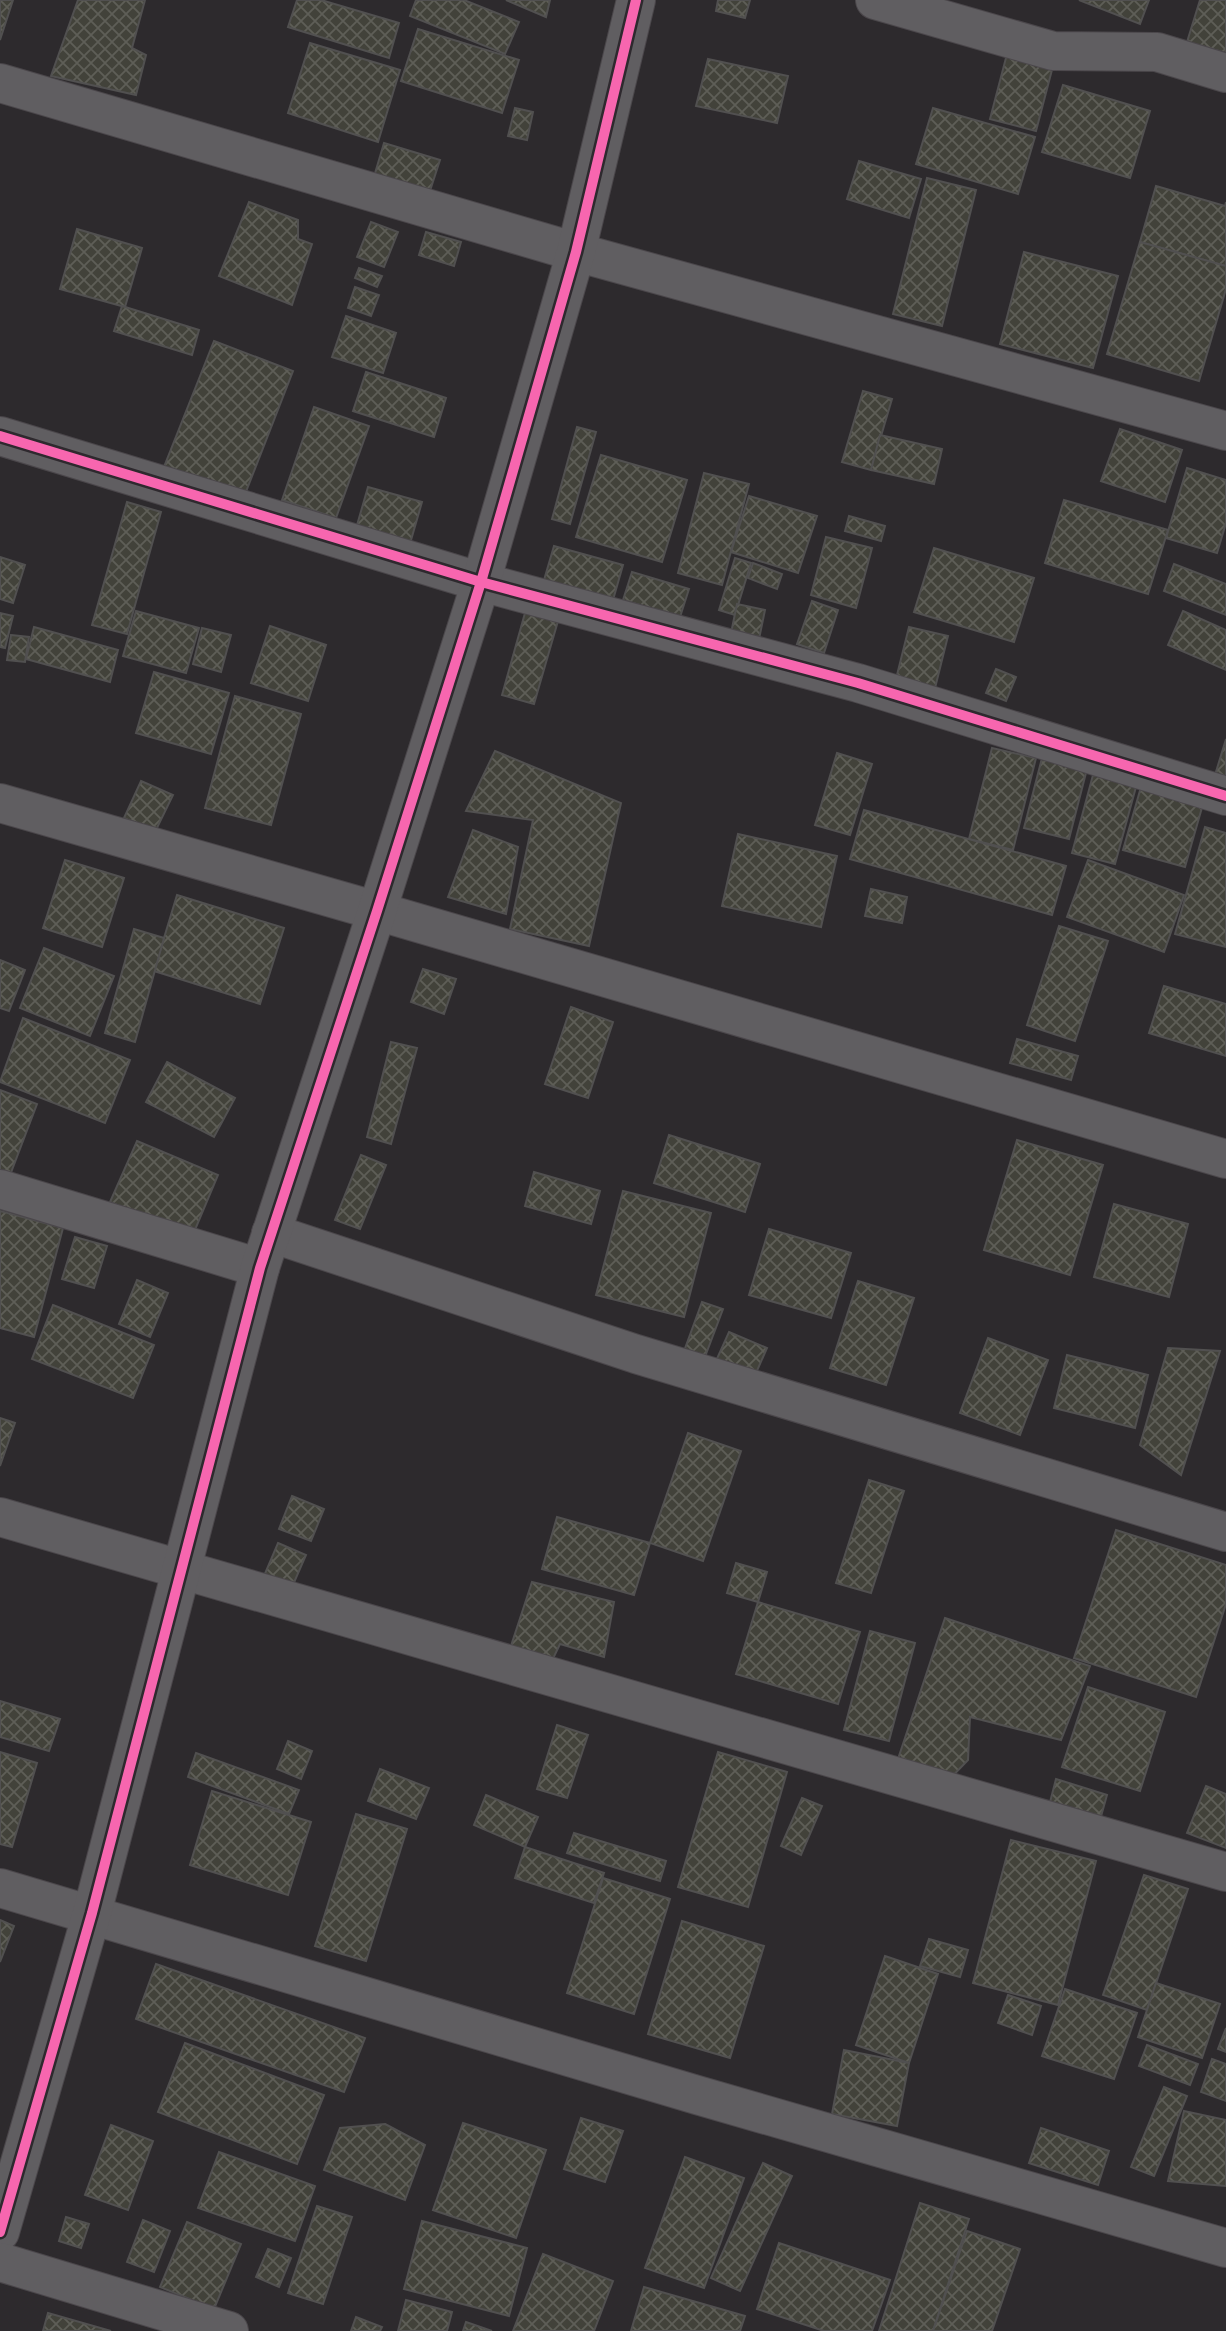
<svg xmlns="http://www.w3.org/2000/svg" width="1226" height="2331" font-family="Quicksand,sans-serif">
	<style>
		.building { fill: url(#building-cross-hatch); stroke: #515050; stroke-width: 2 }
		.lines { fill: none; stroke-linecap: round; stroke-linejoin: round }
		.minor-casing { stroke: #4b474b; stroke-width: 40 }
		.minor { stroke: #605e61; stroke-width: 38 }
		.cycleway-casing { stroke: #2e292e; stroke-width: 15 }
		.cycleway { stroke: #f766af; stroke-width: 10 }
	</style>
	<defs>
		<pattern id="building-cross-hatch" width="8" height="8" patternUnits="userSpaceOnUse" patternTransform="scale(1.75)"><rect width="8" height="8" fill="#42423a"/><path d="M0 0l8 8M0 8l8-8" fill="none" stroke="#5e5e57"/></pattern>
	</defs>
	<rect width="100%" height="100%" fill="#2d2a2d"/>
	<g class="building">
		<polygon points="0,0 13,0 0,40"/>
		<polygon points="78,0 145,0 132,48 146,55 136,95 51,76"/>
		<polygon points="297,0 321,0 399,23 389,58 288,27"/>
		<polygon points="416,0 464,0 519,22 505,54 410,16"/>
		<polygon points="506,0 550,0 546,17"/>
		<polygon points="718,0 750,0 745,18 716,11"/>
		<polygon points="1079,0 1149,0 1140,24"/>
		<polygon points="1200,0 1226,0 1226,53 1187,42"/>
		<polygon points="418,29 519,60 502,113 401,81"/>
		<polygon points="310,43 400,70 378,142 288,113"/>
		<polygon points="1007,54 1053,66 1036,131 990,119"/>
		<polygon points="708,59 788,76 777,123 696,106"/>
		<polygon points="1063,85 1150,111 1130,178 1042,152"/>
		<polygon points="515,108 533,112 527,140 508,136"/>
		<polygon points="933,108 1035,137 1018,194 916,164"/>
		<polygon points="384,143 440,160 428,197 373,180"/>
		<polygon points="859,161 921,179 909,218 847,199"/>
		<polygon points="927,178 976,190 942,326 893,314"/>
		<polygon points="1156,186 1225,206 1226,202 1226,266 1140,242"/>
		<polygon points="249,202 298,220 298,239 312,244 292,305 219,276"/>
		<polygon points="371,222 398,232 384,267 357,257"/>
		<polygon points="77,229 142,248 125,307 60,289"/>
		<polygon points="426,232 461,242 454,266 419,255"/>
		<polygon points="1140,242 1226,266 1226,289 1199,381 1107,354"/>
		<polygon points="1024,252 1118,276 1093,368 1000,344"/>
		<polygon points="359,268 382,276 377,287 355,278"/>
		<polygon points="355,287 379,295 371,316 348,308"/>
		<polygon points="122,306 199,330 192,355 114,331"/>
		<polygon points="346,316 396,333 383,373 332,357"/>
		<polygon points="214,341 293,371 242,502 162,472"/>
		<polygon points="366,372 446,398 434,437 353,411"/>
		<polygon points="863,391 892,399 871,470 842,462"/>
		<polygon points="314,407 369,426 336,518 282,500"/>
		<polygon points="577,427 596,432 570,524 552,519"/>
		<polygon points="1120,429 1182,450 1165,502 1101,481"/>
		<polygon points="880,435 942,449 934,484 871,470"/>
		<polygon points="601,455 687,480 662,562 576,537"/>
		<polygon points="1187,468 1226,480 1226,523 1217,553 1166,538"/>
		<polygon points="704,473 749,484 722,585 678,573"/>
		<polygon points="368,487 422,502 407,554 353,539"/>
		<polygon points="749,496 817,516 798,573 731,552"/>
		<polygon points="1064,500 1168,530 1148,594 1045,563"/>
		<polygon points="127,502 161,512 127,634 92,625"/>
		<polygon points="849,516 885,526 881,541 845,531"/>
		<polygon points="826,537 872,548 856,608 811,595"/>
		<polygon points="554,546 623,565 613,600 544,580"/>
		<polygon points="934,548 1034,578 1014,642 914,612"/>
		<polygon points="0,557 25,565 13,603 0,599"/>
		<polygon points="735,558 751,563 735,615 719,610"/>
		<polygon points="753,563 782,574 777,589 748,578"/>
		<polygon points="1174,564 1226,584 1226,615 1164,591"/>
		<polygon points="632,572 689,589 680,617 623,600"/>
		<polygon points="812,601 838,610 824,653 797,644"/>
		<polygon points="737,604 765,610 758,644 730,638"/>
		<polygon points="136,611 199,628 186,673 123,656"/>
		<polygon points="1183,611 1226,630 1226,670 1168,645"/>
		<polygon points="0,613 13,616 5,648 0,647"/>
		<polygon points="525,613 558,621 534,704 502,695"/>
		<polygon points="270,626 326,645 308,701 251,683"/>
		<polygon points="34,627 118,650 110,682 26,659"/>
		<polygon points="909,627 948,636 933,696 894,687"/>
		<polygon points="202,628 231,635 221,672 193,664"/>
		<polygon points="11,635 29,637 25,662 7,660"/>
		<polygon points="996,669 1016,677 1006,701 986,693"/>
		<polygon points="154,672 229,693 211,754 136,733"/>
		<polygon points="235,696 301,714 271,825 205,808"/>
		<polygon points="1226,739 1226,778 1215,775"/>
		<polygon points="992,748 1036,758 1013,850 969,839"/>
		<polygon points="495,751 621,803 589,946 510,929 533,820 466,811"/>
		<polygon points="837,753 872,764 850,835 815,825"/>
		<polygon points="1042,758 1087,769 1069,839 1024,828"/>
		<polygon points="1093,775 1136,787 1115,864 1072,853"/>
		<polygon points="141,781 173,795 155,832 124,818"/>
		<polygon points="1141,787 1203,804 1185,867 1123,850"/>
		<polygon points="864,810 1066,866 1052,915 850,859"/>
		<polygon points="1205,827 1226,833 1226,947 1175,934"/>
		<polygon points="473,830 518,847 506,914 448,897"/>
		<polygon points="738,834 837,856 821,927 722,906"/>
		<polygon points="65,860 124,878 102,947 43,928"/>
		<polygon points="1088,860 1184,895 1164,952 1067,917"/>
		<polygon points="871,889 907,897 902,923 865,916"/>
		<polygon points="177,895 284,928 260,1004 154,971"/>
		<polygon points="1059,926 1108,941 1075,1041 1027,1025"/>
		<polygon points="134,929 164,938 135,1042 105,1033"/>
		<polygon points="44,948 114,976 90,1036 20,1008"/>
		<polygon points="0,960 25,970 9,1011 0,1008"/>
		<polygon points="423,969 456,979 444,1014 411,1002"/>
		<polygon points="1164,986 1226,1004 1226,1056 1149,1033"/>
		<polygon points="571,1007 613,1022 588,1098 545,1084"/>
		<polygon points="23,1018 130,1060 105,1123 0,1082"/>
		<polygon points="1017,1039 1078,1056 1071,1080 1010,1063"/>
		<polygon points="391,1042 417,1048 391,1144 367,1137"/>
		<polygon points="167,1062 235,1098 214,1137 146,1102"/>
		<polygon points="0,1090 37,1104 7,1183 0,1181"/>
		<polygon points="669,1135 760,1164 745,1212 654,1183"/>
		<polygon points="1017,1140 1103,1165 1070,1275 984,1250"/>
		<polygon points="137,1141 218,1175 192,1237 110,1202"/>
		<polygon points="361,1155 386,1165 360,1229 335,1220"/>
		<polygon points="534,1172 600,1191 591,1224 525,1206"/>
		<polygon points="623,1191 711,1213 684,1317 596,1295"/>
		<polygon points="1114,1204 1188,1224 1169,1297 1094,1277"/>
		<polygon points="0,1211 63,1228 34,1337 0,1328"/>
		<polygon points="769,1229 851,1253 831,1318 749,1295"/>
		<polygon points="75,1237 107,1246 94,1288 62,1279"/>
		<polygon points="137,1280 168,1293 150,1337 119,1324"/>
		<polygon points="858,1281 914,1298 886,1385 830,1368"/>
		<polygon points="702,1302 723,1309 703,1362 683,1354"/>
		<polygon points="53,1305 154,1345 133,1398 32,1359"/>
		<polygon points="729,1332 767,1348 749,1389 711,1372"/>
		<polygon points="988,1338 1048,1360 1020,1435 960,1413"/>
		<polygon points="1168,1348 1220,1351 1181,1475 1140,1445"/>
		<polygon points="1067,1355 1148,1375 1135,1428 1054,1408"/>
		<polygon points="0,1418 15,1423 0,1466"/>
		<polygon points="688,1433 741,1451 703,1561 650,1543"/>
		<polygon points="869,1480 904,1491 871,1593 836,1583"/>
		<polygon points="292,1496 324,1509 311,1541 279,1529"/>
		<polygon points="557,1517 650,1543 634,1595 542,1569"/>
		<polygon points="1116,1530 1226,1565 1226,1604 1196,1697 1074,1658"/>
		<polygon points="278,1543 306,1555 289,1594 261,1583"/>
		<polygon points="736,1563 767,1572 758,1602 727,1593"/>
		<polygon points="532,1582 614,1602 604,1657 560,1644 550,1665 507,1658"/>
		<polygon points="758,1602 860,1632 838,1704 736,1674"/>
		<polygon points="945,1618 1090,1666 1061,1740 970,1717 968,1760 940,1789 895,1768"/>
		<polygon points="870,1631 915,1643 889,1741 844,1730"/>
		<polygon points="1088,1687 1165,1712 1140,1791 1062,1767"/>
		<polygon points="0,1701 60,1719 49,1751 0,1737"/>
		<polygon points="557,1725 588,1735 567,1798 537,1789"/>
		<polygon points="288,1741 312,1751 301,1779 277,1769"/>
		<polygon points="0,1752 37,1763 12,1847 0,1844"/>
		<polygon points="718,1752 787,1772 748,1907 678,1887"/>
		<polygon points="196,1753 299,1790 289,1814 188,1777"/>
		<polygon points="380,1769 429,1788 416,1819 368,1801"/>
		<polygon points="1056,1779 1107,1795 1100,1820 1049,1806"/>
		<polygon points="1206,1786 1226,1794 1226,1848 1187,1833"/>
		<polygon points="212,1791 311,1822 288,1895 190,1865"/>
		<polygon points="486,1795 538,1817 525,1847 474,1825"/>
		<polygon points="802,1798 822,1806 801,1855 781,1846"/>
		<polygon points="356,1814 407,1829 366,1961 315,1946"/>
		<polygon points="574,1833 666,1861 660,1881 567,1853"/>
		<polygon points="1011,1840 1096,1861 1058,2005 973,1983"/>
		<polygon points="525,1847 604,1873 594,1903 515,1878"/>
		<polygon points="1144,1875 1188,1889 1147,2010 1103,1995"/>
		<polygon points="603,1878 670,1899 634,2014 567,1993"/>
		<polygon points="0,1920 14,1926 0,1962"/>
		<polygon points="682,1921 764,1946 730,2058 648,2034"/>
		<polygon points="929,1939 968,1950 960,1977 920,1966"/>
		<polygon points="885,1956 938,1974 909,2063 856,2045"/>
		<polygon points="156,1964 365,2038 344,2092 136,2019"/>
		<polygon points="1156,1983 1220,2004 1202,2058 1138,2037"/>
		<polygon points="1065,1989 1137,2013 1114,2079 1042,2056"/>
		<polygon points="1008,1995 1041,2006 1032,2035 998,2023"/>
		<polygon points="1226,2028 1226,2052 1218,2049"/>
		<polygon points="185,2043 324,2095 297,2164 158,2112"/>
		<polygon points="1147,2045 1198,2064 1190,2085 1139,2066"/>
		<polygon points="844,2050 909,2063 897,2126 832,2114"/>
		<polygon points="1212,2059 1226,2064 1226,2101 1201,2092"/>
		<polygon points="1164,2087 1187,2096 1154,2176 1131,2167"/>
		<polygon points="1184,2111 1226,2120 1226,2186 1168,2181"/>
		<polygon points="581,2118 623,2131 605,2182 564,2169"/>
		<polygon points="463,2123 546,2150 516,2238 433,2210"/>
		<polygon points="385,2124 425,2145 405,2200 324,2170 340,2128"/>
		<polygon points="111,2125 153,2141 128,2210 85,2195"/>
		<polygon points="1041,2128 1109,2151 1098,2185 1029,2163"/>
		<polygon points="219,2152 315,2186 295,2241 198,2208"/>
		<polygon points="685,2157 744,2178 704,2288 645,2268"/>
		<polygon points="763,2163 792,2176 740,2291 711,2278"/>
		<polygon points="920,2203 969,2219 933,2331 879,2331"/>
		<polygon points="317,2206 352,2217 323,2304 288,2293"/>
		<polygon points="66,2217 89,2224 81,2248 59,2241"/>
		<polygon points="143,2220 170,2231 154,2272 127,2262"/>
		<polygon points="422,2221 527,2248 509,2316 404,2289"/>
		<polygon points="187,2222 241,2244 214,2309 160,2287"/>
		<polygon points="967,2231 1020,2249 992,2331 933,2331"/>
		<polygon points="779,2243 890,2280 872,2331 824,2331 757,2309"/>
		<polygon points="268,2249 291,2258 279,2287 256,2277"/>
		<polygon points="543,2254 613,2281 594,2331 513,2331"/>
		<polygon points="644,2287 745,2316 740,2331 631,2331"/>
		<polygon points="406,2300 452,2312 447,2331 398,2331"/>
		<polygon points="48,2313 111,2331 43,2331"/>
		<polygon points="356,2317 382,2327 380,2331 351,2331"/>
		<polygon points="466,2322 492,2331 463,2331"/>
	</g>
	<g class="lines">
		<defs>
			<g id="minor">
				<polyline points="875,0 1053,51 1157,52 1226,73"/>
				<polyline points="0,83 576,252 1226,431"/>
				<polyline points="0,436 481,582 858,683 1226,796"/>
				<polyline points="0,803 377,911 1226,1159"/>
				<polyline points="0,1189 260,1268"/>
				<polyline points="271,1233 636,1354 1226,1532"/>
				<polyline points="0,1517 1226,1872"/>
				<polyline points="0,1888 697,2095 1226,2248"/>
				<polyline points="0,2232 92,1913 260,1268 377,911 481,582 576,252 636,0"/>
				<polyline points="0,2262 229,2331"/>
			</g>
		</defs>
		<use href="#minor" class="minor-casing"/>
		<use href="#minor" class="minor"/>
		<defs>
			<g id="cycleway">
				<polyline points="0,436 481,582 858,683 1226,796"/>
				<polyline points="0,2232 92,1913 260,1268 377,911 481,582 576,252 636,0"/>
			</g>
		</defs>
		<use href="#cycleway" class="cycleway-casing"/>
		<use href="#cycleway" class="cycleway"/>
	</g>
</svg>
